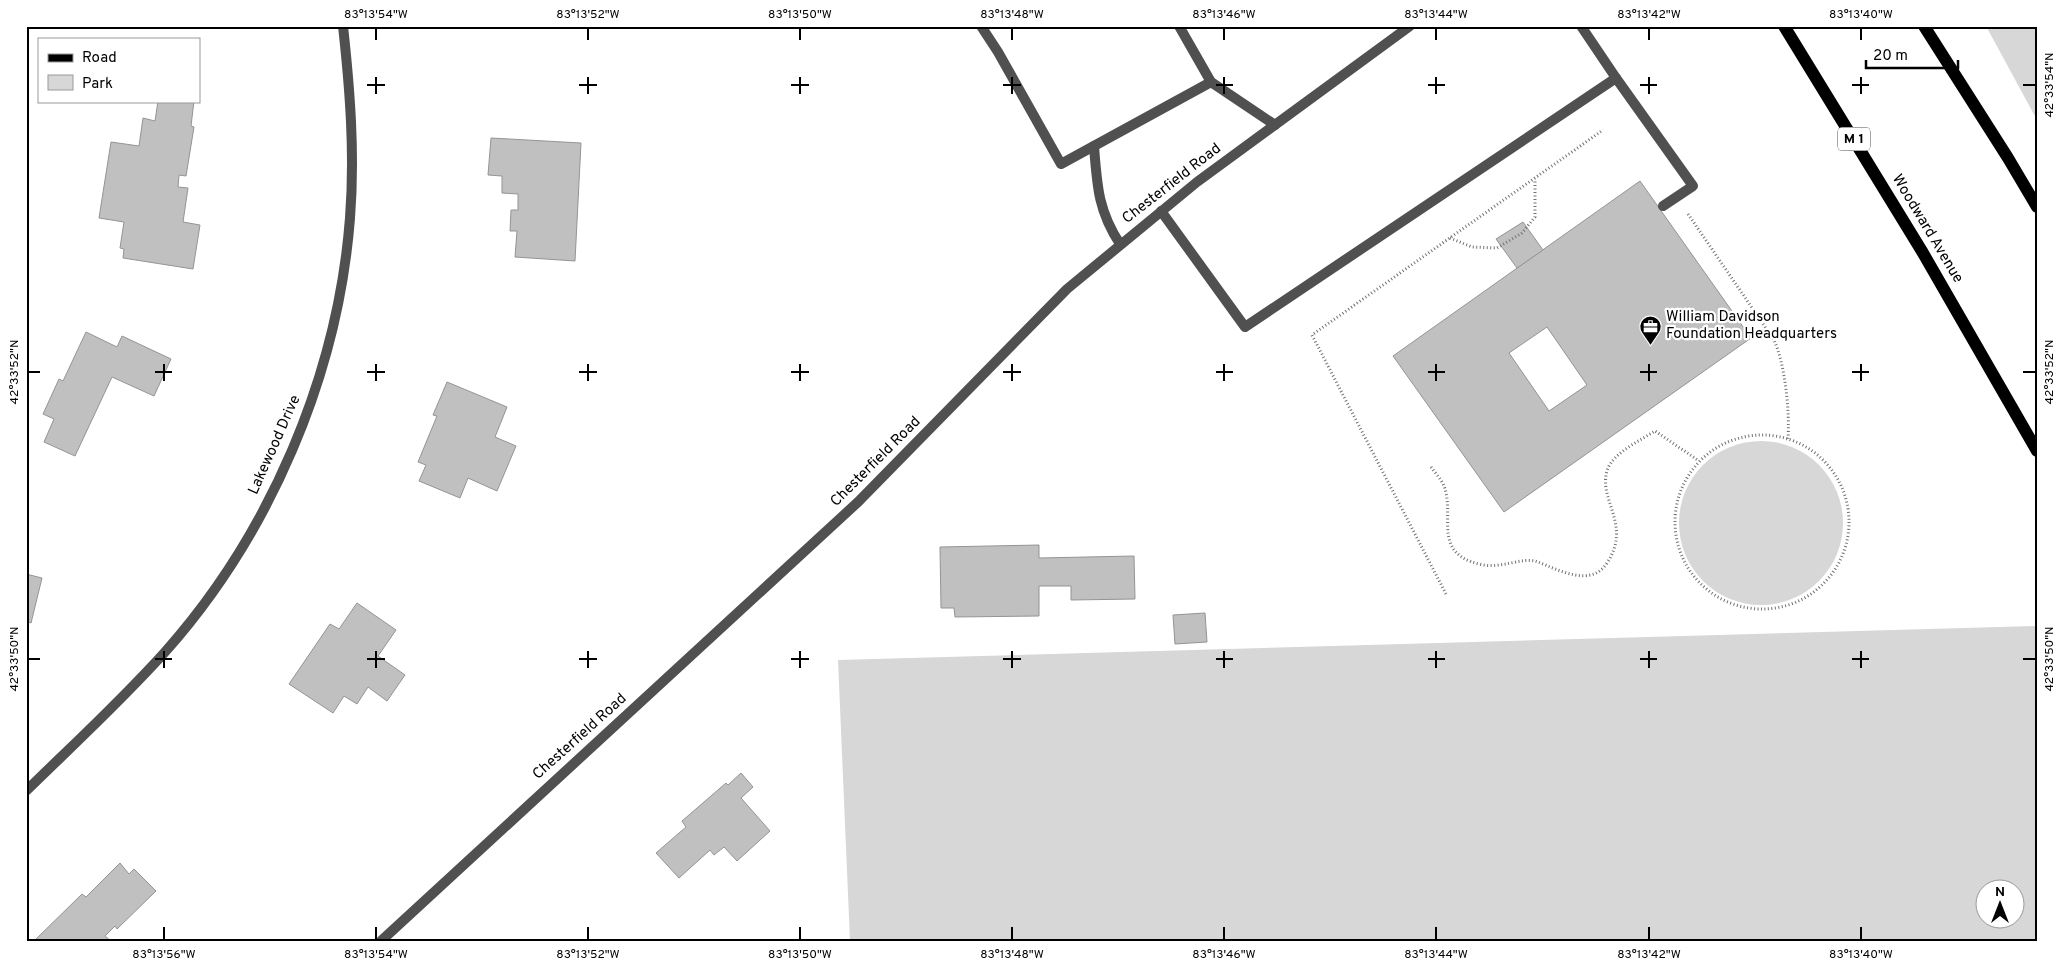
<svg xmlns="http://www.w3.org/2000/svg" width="2063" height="967" font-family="Overpass,sans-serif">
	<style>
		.green { fill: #d7d7d7; fill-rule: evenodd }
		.building { fill: #c0c0c0; stroke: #949494; fill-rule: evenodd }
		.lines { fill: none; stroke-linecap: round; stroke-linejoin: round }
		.path { stroke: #727272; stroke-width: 3; stroke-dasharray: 1 2.5; stroke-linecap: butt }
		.service { stroke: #505050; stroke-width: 10 }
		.minor { stroke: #505050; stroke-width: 10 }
		.primary { stroke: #000; stroke-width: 12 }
		.ticks { fill: none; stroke: #000; stroke-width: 2 }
		.labels { text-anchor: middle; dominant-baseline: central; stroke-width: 4.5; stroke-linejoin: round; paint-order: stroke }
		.shield { fill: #fff; stroke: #4c4c4c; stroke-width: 1 }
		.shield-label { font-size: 14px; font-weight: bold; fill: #000 }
		.street-label { font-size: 15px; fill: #000; stroke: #fff }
		.poi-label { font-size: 15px; fill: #000; stroke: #fff; text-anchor: start }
		.neatline { fill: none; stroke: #000; stroke-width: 2 }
		.ticks-label { font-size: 12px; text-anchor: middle; fill: #000 }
	</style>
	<rect width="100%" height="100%" fill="#fff"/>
	<g class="green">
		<polygon points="1986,26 2037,26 2037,120"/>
		<circle cx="1761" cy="523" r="82"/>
		<path d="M2037,626V941H850L838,660ZM1986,890H2016V920H1986Z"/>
	</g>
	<g class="building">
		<polygon points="158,101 194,101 191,126 194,127 186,176 179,175 178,187 188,188 183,222 200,225 193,269 123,258 124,249 120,248 124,222 99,218 111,142 139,146 143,118 155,121"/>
		<polygon points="491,138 581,143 575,261 515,257 517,231 510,231 511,210 518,210 518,194 502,193 502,176 488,175"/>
		<path d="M1640,181L1751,338L1504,512L1393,356ZM1547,327L1587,385L1549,411L1509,353Z"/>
		<polygon points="1523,222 1543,250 1517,268 1496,239"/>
		<polygon points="86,332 117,347 122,336 171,359 154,396 112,377 75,456 44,442 54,419 43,414 59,379 63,381"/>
		<polygon points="447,382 507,407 495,437 516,446 497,491 468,478 460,498 419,481 426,465 418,462 437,416 433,415"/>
		<polygon points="1039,545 1039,558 1134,556 1135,599 1071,600 1071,586 1039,586 1039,616 955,617 954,608 941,608 940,547"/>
		<polygon points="26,574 42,578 31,623 26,621"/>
		<polygon points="357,603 396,630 378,656 405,675 387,701 368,687 357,704 344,696 333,713 289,684 330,624 339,629"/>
		<polygon points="1205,613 1207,642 1175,644 1173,615"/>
		<polygon points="741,773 753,787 741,798 770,831 737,861 724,847 714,855 710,850 679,878 656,853 686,827 682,821 726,783 728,785"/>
		<polygon points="120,863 129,874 134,869 156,891 117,929 115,926 105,936 111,941 34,941 82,894 86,897"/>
	</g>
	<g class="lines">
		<g class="path">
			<path d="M1688,214L1774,340C1785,364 1790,412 1788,439"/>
			<polyline points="1450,238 1472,247 1497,248 1522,233 1535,217 1535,179"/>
			<circle cx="1762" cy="522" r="87"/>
			<path d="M1431,467C1436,474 1443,481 1445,489C1454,518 1433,553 1479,564C1501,570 1522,556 1538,562C1559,570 1591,588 1607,563C1633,524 1596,499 1608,468C1615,452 1641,440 1655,431L1699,461"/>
			<polyline points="1446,594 1312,335 1603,130"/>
		</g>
		<g class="service">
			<polyline points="981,26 998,52 1061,164 1211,82"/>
			<polyline points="1179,26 1211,82 1275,125"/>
			<polyline points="1616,78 1693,186 1663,206"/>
			<path d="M1094,146C1097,185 1098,211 1120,244"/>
			<polyline points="1161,211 1245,327 1616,78 1581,26"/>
		</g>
		<g class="minor">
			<path d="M26,791C73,745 121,701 165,652C270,534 338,375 350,218C355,154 350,90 343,26"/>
			<polyline points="381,941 858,502 1067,289 1197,182 1410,26"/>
		</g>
		<g class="primary">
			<polyline points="1784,26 1923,253 2037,451"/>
			<polyline points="1924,26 2008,158 2037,207"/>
		</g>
	</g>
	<path class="ticks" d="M376,28V40M588,28V40M800,28V40M1012,28V40M1224,28V40M1436,28V40M1649,28V40M1861,28V40M376,77V94M588,77V94M800,77V94M1012,77V94M1224,77V94M1436,77V94M1649,77V94M1861,77V94M367,85H385M579,85H597M791,85H809M1003,85H1021M1216,85H1233M1428,85H1445M1640,85H1657M1852,85H1869M2023,85H2036M164,364V381M376,364V381M588,364V381M800,364V381M1012,364V381M1224,364V381M1436,364V381M1649,364V381M1861,364V381M28,372H40M155,372H172M367,372H385M579,372H597M791,372H809M1003,372H1021M1216,372H1233M1428,372H1445M1640,372H1657M1852,372H1869M2023,372H2036M164,651V668M376,651V668M588,651V668M800,651V668M1012,651V668M1224,651V668M1436,651V668M1649,651V668M1861,651V668M28,659H40M155,659H172M367,659H385M579,659H597M791,659H809M1003,659H1021M1216,659H1233M1428,659H1445M1640,659H1657M1852,659H1869M2023,659H2036M164,927V940M376,927V940M588,927V940M800,927V940M1012,927V940M1224,927V940M1436,927V940M1649,927V940M1861,927V940"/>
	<defs>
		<symbol id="office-pin" viewBox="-11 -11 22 30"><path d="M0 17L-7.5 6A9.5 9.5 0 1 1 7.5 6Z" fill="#000" stroke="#fff"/><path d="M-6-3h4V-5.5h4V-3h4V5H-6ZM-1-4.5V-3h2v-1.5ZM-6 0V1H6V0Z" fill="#fff"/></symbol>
	</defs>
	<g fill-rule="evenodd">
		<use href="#office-pin" x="1638" y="314" width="25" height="34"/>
	</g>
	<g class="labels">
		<rect class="shield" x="1838" y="127.5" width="32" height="23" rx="4"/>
		<g class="shield-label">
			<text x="1854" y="139">M 1</text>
		</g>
		<g class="street-label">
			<text transform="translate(1172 184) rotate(-38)">Chesterfield Road</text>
			<text transform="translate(1927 229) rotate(59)">Woodward Avenue</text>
			<text transform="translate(275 445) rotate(-66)">Lakewood Drive</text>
			<text transform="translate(876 462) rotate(-45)">Chesterfield Road</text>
			<text transform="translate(580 737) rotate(-42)">Chesterfield Road</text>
		</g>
		<g class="poi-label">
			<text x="1666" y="317">William Davidson<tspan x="1666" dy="17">Foundation Headquarters</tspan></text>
		</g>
	</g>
	<rect width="2063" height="967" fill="none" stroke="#ffffff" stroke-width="55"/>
	<rect x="38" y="38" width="162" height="65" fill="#ffffff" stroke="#999999"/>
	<rect x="48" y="54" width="25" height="8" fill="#000000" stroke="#999999"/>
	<text x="82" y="62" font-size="15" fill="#000000">Road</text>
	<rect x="48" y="75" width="25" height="15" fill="#d7d7d7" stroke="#999999"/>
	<text x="82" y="88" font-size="15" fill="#000000">Park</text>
	<g transform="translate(2000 904)"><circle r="24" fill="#ffffff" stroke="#999999"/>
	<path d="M0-4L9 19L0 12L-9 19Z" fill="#000000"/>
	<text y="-8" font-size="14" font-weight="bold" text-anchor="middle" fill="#000000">N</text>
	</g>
	<path d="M1866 60v8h92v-8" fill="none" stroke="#000000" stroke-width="2.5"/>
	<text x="1873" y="60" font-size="15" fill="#000000" stroke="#ffffff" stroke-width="4" paint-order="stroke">20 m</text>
	<rect x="28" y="28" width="2008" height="912" class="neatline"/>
	<g class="ticks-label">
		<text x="376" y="18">83°13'54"W</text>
		<text x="588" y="18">83°13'52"W</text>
		<text x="800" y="18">83°13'50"W</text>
		<text x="1012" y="18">83°13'48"W</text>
		<text x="1224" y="18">83°13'46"W</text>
		<text x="1436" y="18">83°13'44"W</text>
		<text x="1649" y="18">83°13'42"W</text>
		<text x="1861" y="18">83°13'40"W</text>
		<text transform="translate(2049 85) rotate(-90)" y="4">42°33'54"N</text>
		<text transform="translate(14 372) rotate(-90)" y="4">42°33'52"N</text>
		<text transform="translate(2049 372) rotate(-90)" y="4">42°33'52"N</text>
		<text transform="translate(14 659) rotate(-90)" y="4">42°33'50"N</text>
		<text transform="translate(2049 659) rotate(-90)" y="4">42°33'50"N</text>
		<text x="164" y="958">83°13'56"W</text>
		<text x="376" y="958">83°13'54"W</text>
		<text x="588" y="958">83°13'52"W</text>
		<text x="800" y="958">83°13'50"W</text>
		<text x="1012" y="958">83°13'48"W</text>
		<text x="1224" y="958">83°13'46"W</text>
		<text x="1436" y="958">83°13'44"W</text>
		<text x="1649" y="958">83°13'42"W</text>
		<text x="1861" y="958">83°13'40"W</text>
	</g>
</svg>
